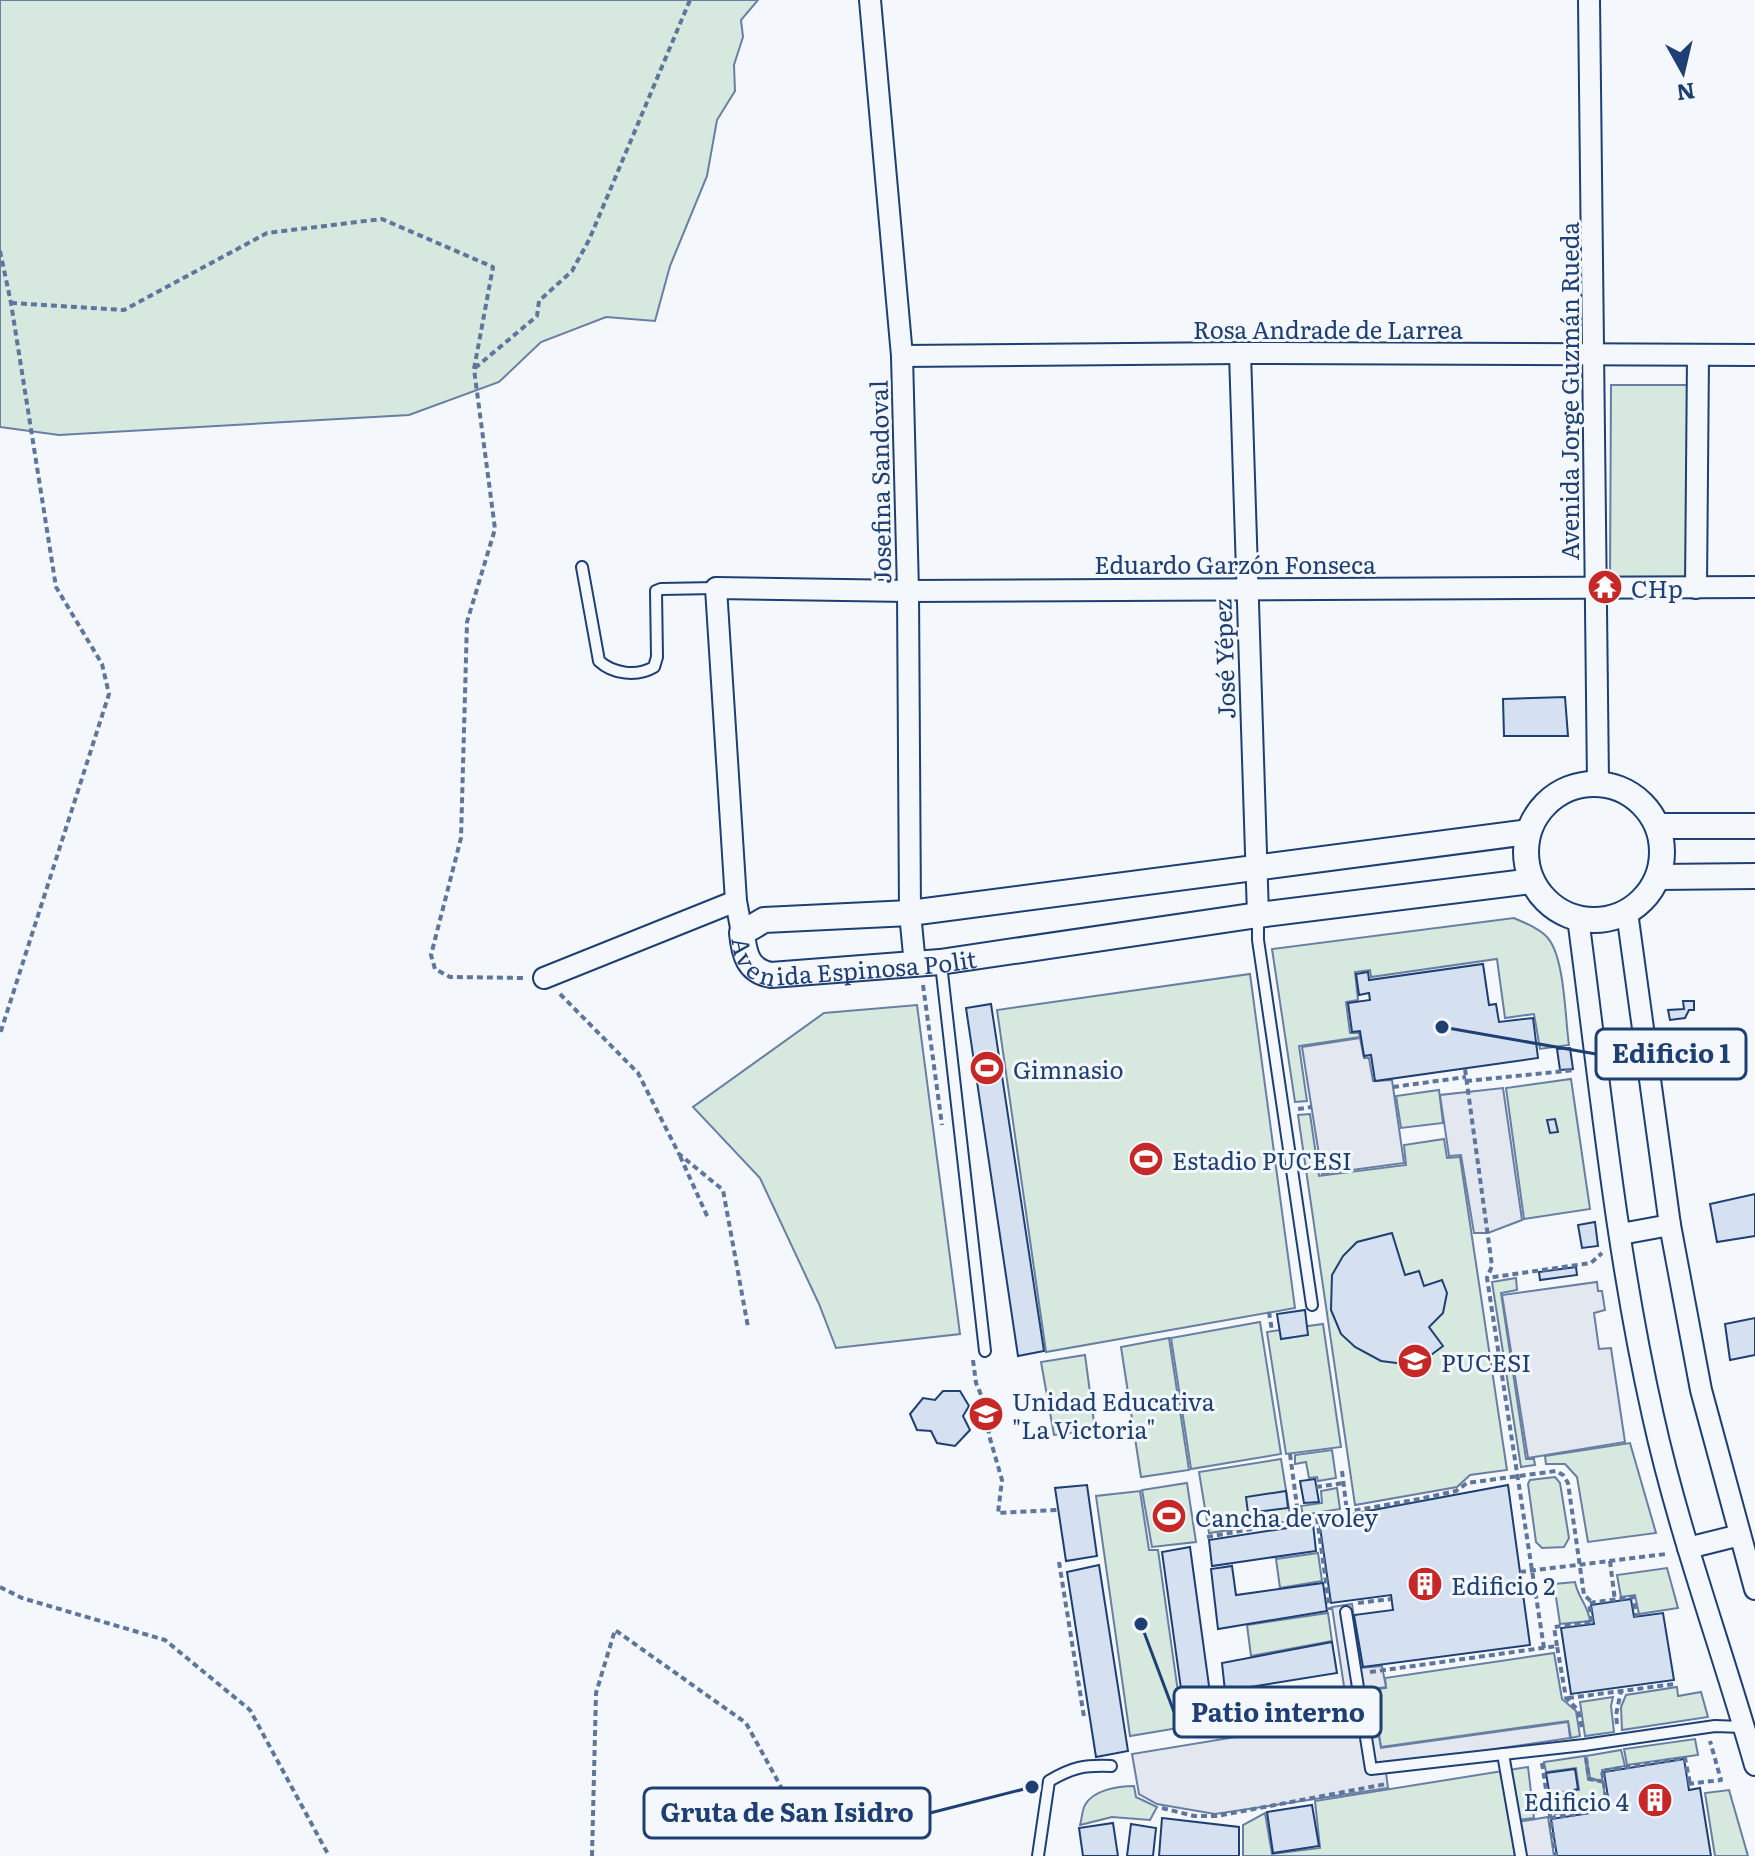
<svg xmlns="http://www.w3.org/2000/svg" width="1755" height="1856" font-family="Literata,serif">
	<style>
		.green { fill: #d7e8df; stroke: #687fa3; stroke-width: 2 }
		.parking { fill: #e3e8f0; stroke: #687fa3; stroke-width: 2 }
		.building { fill: #d5e0f0; stroke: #1d3f73; stroke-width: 2 }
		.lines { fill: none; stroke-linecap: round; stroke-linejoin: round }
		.service-casing { stroke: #1d3f73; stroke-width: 14 }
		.minor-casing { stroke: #1d3f73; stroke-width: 24 }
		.tertiary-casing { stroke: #1d3f73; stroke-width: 28 }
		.path { stroke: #5e769c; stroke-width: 4; stroke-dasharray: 6 4; stroke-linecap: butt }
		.service { stroke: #f4f7fb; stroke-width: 10 }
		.minor { stroke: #f4f7fb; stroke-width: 20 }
		.tertiary { stroke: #f4f7fb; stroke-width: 24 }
		.labels { text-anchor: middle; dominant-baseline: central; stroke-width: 6; stroke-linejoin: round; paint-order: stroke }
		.street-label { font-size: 24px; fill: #1d3f73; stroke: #f4f7fb }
		.poi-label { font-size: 24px; fill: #1d3f73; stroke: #f4f7fb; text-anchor: start }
		.leader { fill: none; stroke: #1d3f73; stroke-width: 3 }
		.callout-dot { fill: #1d3f73; stroke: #f4f7fb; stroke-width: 3 }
		.callout { fill: #f4f7fb; stroke: #1d3f73; stroke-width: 3 }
		.callout-label { font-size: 26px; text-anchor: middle; font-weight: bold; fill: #1d3f73 }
	</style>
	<rect width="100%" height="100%" fill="#f4f7fb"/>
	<g class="green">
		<polygon points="0,0 758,0 741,20 743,37 734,65 735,91 717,120 707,176 670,266 655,321 606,317 541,342 499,382 409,415 59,435 0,427"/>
		<polygon points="1611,385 1697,385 1696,579 1610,579"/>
		<path d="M1514,918C1525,923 1537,927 1546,936C1565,954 1565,1019 1569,1045L1540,1049L1534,1014L1505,1018L1497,959L1371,977L1370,970L1355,972L1358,1000L1346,1002L1350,1033H1359L1360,1037L1299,1046L1307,1101L1295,1102L1272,949Z"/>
		<polygon points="1250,974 1295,1308 1046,1352 997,1010"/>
		<polygon points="917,1005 960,1334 836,1348 819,1304 760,1178 693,1107 824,1013"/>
		<polygon points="1571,1079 1590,1209 1524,1219 1506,1088"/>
		<polygon points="1439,1090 1443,1123 1401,1128 1396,1096"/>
		<polygon points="1310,1114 1319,1176 1406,1165 1404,1145 1444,1139 1447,1158 1460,1157 1507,1470 1470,1475 1457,1487 1355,1505 1298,1115"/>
		<polygon points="1516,1278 1517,1290 1501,1293 1526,1459 1534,1459 1535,1465 1521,1467 1492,1282"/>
		<polygon points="1260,1322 1281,1454 1191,1469 1171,1338"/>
		<polygon points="1323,1324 1341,1447 1286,1454 1267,1332"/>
		<polygon points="1169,1338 1189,1470 1141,1477 1121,1347"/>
		<polygon points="1085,1355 1095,1430 1054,1435 1041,1362"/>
		<polygon points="1630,1443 1656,1533 1588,1542 1577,1477 1565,1464 1546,1464 1545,1456"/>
		<polygon points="1332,1450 1336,1478 1318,1481 1317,1477 1309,1478 1306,1462 1295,1464 1295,1455"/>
		<polygon points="1281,1459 1291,1521 1209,1533 1199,1472"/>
		<polygon points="1555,1477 1560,1483 1569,1538 1564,1547 1542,1548 1536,1542 1528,1484 1530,1480"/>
		<polygon points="1187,1483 1196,1542 1152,1547 1142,1490"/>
		<polygon points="1337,1488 1340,1509 1303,1515 1301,1506 1322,1503 1321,1491"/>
		<polygon points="1140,1491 1149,1550 1158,1550 1179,1699 1205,1698 1208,1723 1130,1736 1096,1496"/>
		<polygon points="1318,1553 1322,1581 1280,1588 1276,1559"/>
		<polygon points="1667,1568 1678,1608 1639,1614 1635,1595 1621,1597 1617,1575"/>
		<path d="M1575,1582C1578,1598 1588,1605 1590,1621L1560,1624L1554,1584Z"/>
		<polygon points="1328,1613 1332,1641 1251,1656 1247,1625"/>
		<polygon points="1554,1653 1562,1699 1576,1711 1580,1736 1571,1738 1568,1721 1381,1747 1372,1690 1386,1688 1385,1678"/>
		<polygon points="1677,1687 1678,1696 1701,1692 1708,1717 1622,1730 1621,1707 1626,1695"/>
		<polygon points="1613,1697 1611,1706 1614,1732 1585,1736 1580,1702"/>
		<polygon points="1695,1739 1698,1755 1627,1765 1624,1749"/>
		<polygon points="1621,1750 1625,1766 1602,1770 1602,1781 1590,1778 1586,1756"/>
		<polygon points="1585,1756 1588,1779 1603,1782 1606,1807 1555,1814 1554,1810 1567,1807 1565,1792 1579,1790 1576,1768 1546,1772 1544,1762"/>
		<polygon points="1528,1767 1534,1818 1510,1821 1515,1856 1243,1856 1243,1825 1265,1813 1272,1854 1320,1848 1315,1801"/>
		<path d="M1134,1786L1136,1797L1157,1807L1150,1820L1112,1817L1080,1825C1082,1819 1082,1810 1085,1805C1093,1790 1118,1786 1134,1786Z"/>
		<polygon points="1729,1790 1748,1856 1715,1856 1705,1793"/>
	</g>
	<g class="parking">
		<polygon points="1360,1038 1364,1058 1369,1058 1373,1081 1392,1080 1404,1163 1322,1174 1302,1047"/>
		<polygon points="1503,1088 1522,1220 1488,1233 1474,1233 1461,1155 1449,1156 1440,1095"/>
		<polygon points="1597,1282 1598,1291 1602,1291 1605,1310 1594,1313 1599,1349 1611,1348 1625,1442 1528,1458 1502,1295"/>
		<polygon points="1352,1604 1361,1668 1382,1666 1386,1687 1345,1693 1332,1607"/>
		<polygon points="1375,1714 1381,1748 1568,1722 1570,1738 1385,1765 1388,1788 1215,1814 1157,1804 1139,1794 1132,1754"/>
		<polygon points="1548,1817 1554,1856 1516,1856 1511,1823"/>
	</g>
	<g class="building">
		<polygon points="1565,697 1568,736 1504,736 1503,699"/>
		<polygon points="1483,964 1489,1005 1496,1004 1499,1022 1533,1018 1538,1058 1375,1081 1371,1055 1364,1056 1360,1031 1352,1032 1348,1003 1370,1000 1369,993 1359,995 1356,974 1368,972 1369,980"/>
		<polygon points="1683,1001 1694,1001 1694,1010 1689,1010 1685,1018 1670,1020 1668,1010 1684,1009"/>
		<polygon points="991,1004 1044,1351 1018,1356 966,1008"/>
		<polygon points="1570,1048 1573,1069 1560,1070 1557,1049"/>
		<polygon points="1555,1119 1558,1132 1550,1133 1547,1120"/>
		<polygon points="1755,1194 1755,1236 1717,1242 1710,1204"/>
		<polygon points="1595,1222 1598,1246 1582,1248 1578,1225"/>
		<polygon points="1392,1233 1405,1275 1419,1271 1424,1286 1442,1280 1447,1293 1443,1313 1429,1327 1443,1346 1427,1358 1412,1365 1381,1361 1355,1347 1341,1334 1331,1310 1332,1275 1343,1256 1357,1242"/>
		<polygon points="1576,1267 1577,1275 1540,1280 1539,1272"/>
		<polygon points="1305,1310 1308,1335 1281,1339 1277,1314"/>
		<polygon points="1755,1318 1755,1355 1730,1360 1725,1324"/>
		<polygon points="943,1391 960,1391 969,1406 963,1416 970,1430 955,1446 937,1443 931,1431 917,1430 910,1414 923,1398 935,1400"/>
		<polygon points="1315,1479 1319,1502 1304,1503 1300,1481"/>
		<polygon points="1087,1485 1097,1556 1066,1561 1055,1488"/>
		<polygon points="1508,1485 1530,1645 1363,1667 1354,1615 1393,1610 1391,1595 1331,1603 1319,1520"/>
		<polygon points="1286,1491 1288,1508 1248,1513 1246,1497"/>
		<polygon points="1313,1524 1316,1551 1212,1566 1209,1540"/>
		<polygon points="1190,1547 1210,1693 1182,1696 1162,1552"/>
		<polygon points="1099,1565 1128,1751 1096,1757 1067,1572"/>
		<polygon points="1232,1566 1236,1595 1323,1583 1327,1611 1218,1629 1211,1569"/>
		<polygon points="1631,1599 1634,1617 1663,1613 1674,1680 1571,1694 1561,1628 1594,1624 1591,1605"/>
		<polygon points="1332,1642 1337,1673 1225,1691 1222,1663"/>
		<polygon points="1684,1759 1689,1790 1700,1788 1711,1856 1557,1856 1551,1819 1610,1810 1604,1772"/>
		<polygon points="1575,1769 1578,1789 1564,1792 1567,1807 1552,1809 1546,1773"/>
		<polygon points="1312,1805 1319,1846 1273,1853 1267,1812"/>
		<polygon points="1162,1818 1239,1827 1239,1856 1159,1856"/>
		<polygon points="1113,1823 1118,1856 1083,1856 1079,1828"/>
		<polygon points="1131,1824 1156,1828 1153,1856 1127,1856"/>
	</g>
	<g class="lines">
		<defs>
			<g id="service">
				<path d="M582,567L599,661C613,674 637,677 654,667L657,657L656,591L661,589L716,588"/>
				<polyline points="1258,915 1258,940 1312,1305"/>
				<polyline points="941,964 985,1351"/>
				<polyline points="1346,1612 1371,1769 1584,1745 1715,1726 1742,1727"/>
				<polyline points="1503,1754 1521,1856"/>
				<path d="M1038,1856L1049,1781C1073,1767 1084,1765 1111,1766"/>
			</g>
			<g id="minor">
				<polyline points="870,0 902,356 908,591 910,913 915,965"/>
				<polyline points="1589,0 1598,782"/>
				<polyline points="1240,353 1258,915"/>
				<polyline points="902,356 1240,353 1755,355"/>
				<polyline points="1696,588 1698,356"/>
				<polyline points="1627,912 1670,1225 1701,1390 1755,1589"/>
				<path d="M1578,918C1600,1084 1616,1252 1653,1416C1679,1534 1722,1649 1755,1765"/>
				<polyline points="742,933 736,901 716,588 908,591 1755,587"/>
				<polyline points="544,978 736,901"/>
				<polyline points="1621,1234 1670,1225"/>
				<polyline points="1688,1548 1740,1535"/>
			</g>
			<g id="tertiary">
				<circle cx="1594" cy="852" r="68"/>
				<polyline points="1658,826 1755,826"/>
				<path id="s1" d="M1528,832L910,913L764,920L742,933C744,954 748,971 771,975L940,962L1258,915L1532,881"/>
				<polyline points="1658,877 1755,876"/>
			</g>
		</defs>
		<use href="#service" class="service-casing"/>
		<use href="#minor" class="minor-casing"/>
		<use href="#tertiary" class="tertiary-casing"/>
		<g class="path">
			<polyline points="0,251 11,303 56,587 102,664 109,694 0,1034"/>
			<polyline points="11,303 124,310 267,233 382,219 493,267 474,369 495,529 467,622 461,838 431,955 435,969 450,977 526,978"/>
			<polyline points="475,368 537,316 539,301 572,271 589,240 690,0"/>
			<polyline points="923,985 942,1125"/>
			<polyline points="560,994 638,1073 679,1154 723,1190 748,1327"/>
			<polyline points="1465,1069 1492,1266 1487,1278"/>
			<polyline points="1466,1081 1575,1070"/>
			<polyline points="1393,1087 1466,1077"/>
			<polyline points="1298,1109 1312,1107"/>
			<polyline points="680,1156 708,1218"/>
			<polyline points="1269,1312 1272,1331"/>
			<polyline points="973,1360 976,1383 987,1409 989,1435 1002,1480 998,1513 1057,1510"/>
			<polyline points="1290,1454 1299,1521"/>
			<polyline points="1342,1471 1347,1512"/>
			<polyline points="1316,1487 1344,1483"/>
			<polyline points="1317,1518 1330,1610"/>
			<polyline points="1207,1537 1419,1499 1456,1491 1467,1483 1556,1471 1563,1475 1568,1483 1584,1595 1594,1604"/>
			<polyline points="1610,1561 1615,1601"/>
			<polyline points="1059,1562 1084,1717"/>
			<polyline points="1520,1572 1666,1554"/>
			<polyline points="0,1587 22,1598 165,1640 250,1710 329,1856"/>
			<polyline points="1358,1603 1391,1599"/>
			<polyline points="1592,1622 1589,1603 1633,1597 1636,1615 1634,1615"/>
			<polyline points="1557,1646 1554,1627 1592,1622"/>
			<polyline points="1544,1648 1487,1278 1591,1263 1602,1253"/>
			<polyline points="1370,1672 1557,1646 1566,1698 1578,1710 1582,1729"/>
			<polyline points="1568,1698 1675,1684"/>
			<polyline points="1617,1724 1616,1715 1621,1691"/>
			<polyline points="1586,1758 1589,1779 1605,1782"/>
			<polyline points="1542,1763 1556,1856"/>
			<polyline points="1688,1784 1721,1780 1710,1741"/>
			<polyline points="1162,1808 1194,1816 1217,1816 1386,1784"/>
			<polyline points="1550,1818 1608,1809 1602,1771 1685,1758 1690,1784"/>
			<polyline points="592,1856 596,1693 615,1630 746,1723 798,1818"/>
		</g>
		<use href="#service" class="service"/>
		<use href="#minor" class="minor"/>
		<use href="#tertiary" class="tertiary"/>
	</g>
	<defs>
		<symbol id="temple-disc" viewBox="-11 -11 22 22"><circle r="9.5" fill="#c62828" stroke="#f4f7fb"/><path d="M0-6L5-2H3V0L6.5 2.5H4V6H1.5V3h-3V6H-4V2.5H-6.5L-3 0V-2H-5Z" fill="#fff"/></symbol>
		<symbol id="stadium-disc" viewBox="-11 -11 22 22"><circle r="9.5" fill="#c62828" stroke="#f4f7fb"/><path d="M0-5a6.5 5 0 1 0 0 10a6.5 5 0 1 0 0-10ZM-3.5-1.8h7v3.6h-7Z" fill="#fff"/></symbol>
		<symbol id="school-disc" viewBox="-11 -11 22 22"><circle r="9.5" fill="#c62828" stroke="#f4f7fb"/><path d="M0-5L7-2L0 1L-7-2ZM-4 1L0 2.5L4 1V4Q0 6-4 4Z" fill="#fff"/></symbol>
		<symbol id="building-disc" viewBox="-11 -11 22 22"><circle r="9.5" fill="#c62828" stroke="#f4f7fb"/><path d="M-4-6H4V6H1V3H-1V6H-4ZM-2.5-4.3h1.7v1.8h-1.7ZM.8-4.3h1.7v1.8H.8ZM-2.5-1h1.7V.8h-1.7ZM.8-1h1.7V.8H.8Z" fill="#fff"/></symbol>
	</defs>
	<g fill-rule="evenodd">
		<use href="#temple-disc" x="1585" y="567" width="40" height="40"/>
		<use href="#stadium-disc" x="967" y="1048" width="40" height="40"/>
		<use href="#stadium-disc" x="1126" y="1139" width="40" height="40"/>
		<use href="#school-disc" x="1395" y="1341" width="40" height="40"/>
		<use href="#school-disc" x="966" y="1394" width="40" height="40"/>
		<use href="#stadium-disc" x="1149" y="1496" width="40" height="40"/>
		<use href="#building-disc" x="1405" y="1564" width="40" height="40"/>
		<use href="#building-disc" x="1635" y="1780" width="40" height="40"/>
	</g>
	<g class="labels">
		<g class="street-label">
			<text x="1328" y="328">Rosa Andrade de Larrea</text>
			<text transform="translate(1568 391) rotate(-90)">Avenida Jorge Guzmán Rueda</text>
			<text transform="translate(879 482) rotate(-91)">Josefina Sandoval</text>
			<text x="1235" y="563">Eduardo Garzón Fonseca</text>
			<text transform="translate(1223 659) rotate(-92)">José Yépez</text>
			<text stroke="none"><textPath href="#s1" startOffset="928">Avenida Espinosa Polit</textPath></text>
		</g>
		<g class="poi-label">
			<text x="1631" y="587">CHp</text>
			<text x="1013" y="1068">Gimnasio</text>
			<text x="1172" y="1159">Estadio PUCESI</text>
			<text x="1441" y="1361">PUCESI</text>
			<text x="1012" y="1400">Unidad Educativa<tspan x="1012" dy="28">"La Victoria"</tspan></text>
			<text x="1195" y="1516">Cancha de voley</text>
			<text x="1451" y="1584">Edificio 2</text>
			<text x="1629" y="1800" text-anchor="end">Edificio 4</text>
		</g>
	</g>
	<path class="leader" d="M1442 1027L1596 1054M1141 1624L1174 1712M1032 1787L930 1813"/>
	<g class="callout-dot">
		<circle cx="1442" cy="1027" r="8"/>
		<circle cx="1141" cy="1624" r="8"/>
		<circle cx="1032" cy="1787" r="8"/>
	</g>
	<g class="callout">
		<rect x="1596" y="1029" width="150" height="50" rx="8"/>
		<rect x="1174" y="1687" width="207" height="50" rx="8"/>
		<rect x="644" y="1788" width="286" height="50" rx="8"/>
	</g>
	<g class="callout-label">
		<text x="1671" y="1063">Edificio 1</text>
		<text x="1278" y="1722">Patio interno</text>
		<text x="787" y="1822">Gruta de San Isidro</text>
	</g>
	<g transform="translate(1683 72) rotate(172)" stroke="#f4f7fb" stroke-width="6" paint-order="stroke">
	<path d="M0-6L14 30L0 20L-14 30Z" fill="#1d3f73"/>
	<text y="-12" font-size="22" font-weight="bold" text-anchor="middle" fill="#1d3f73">N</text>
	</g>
</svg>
